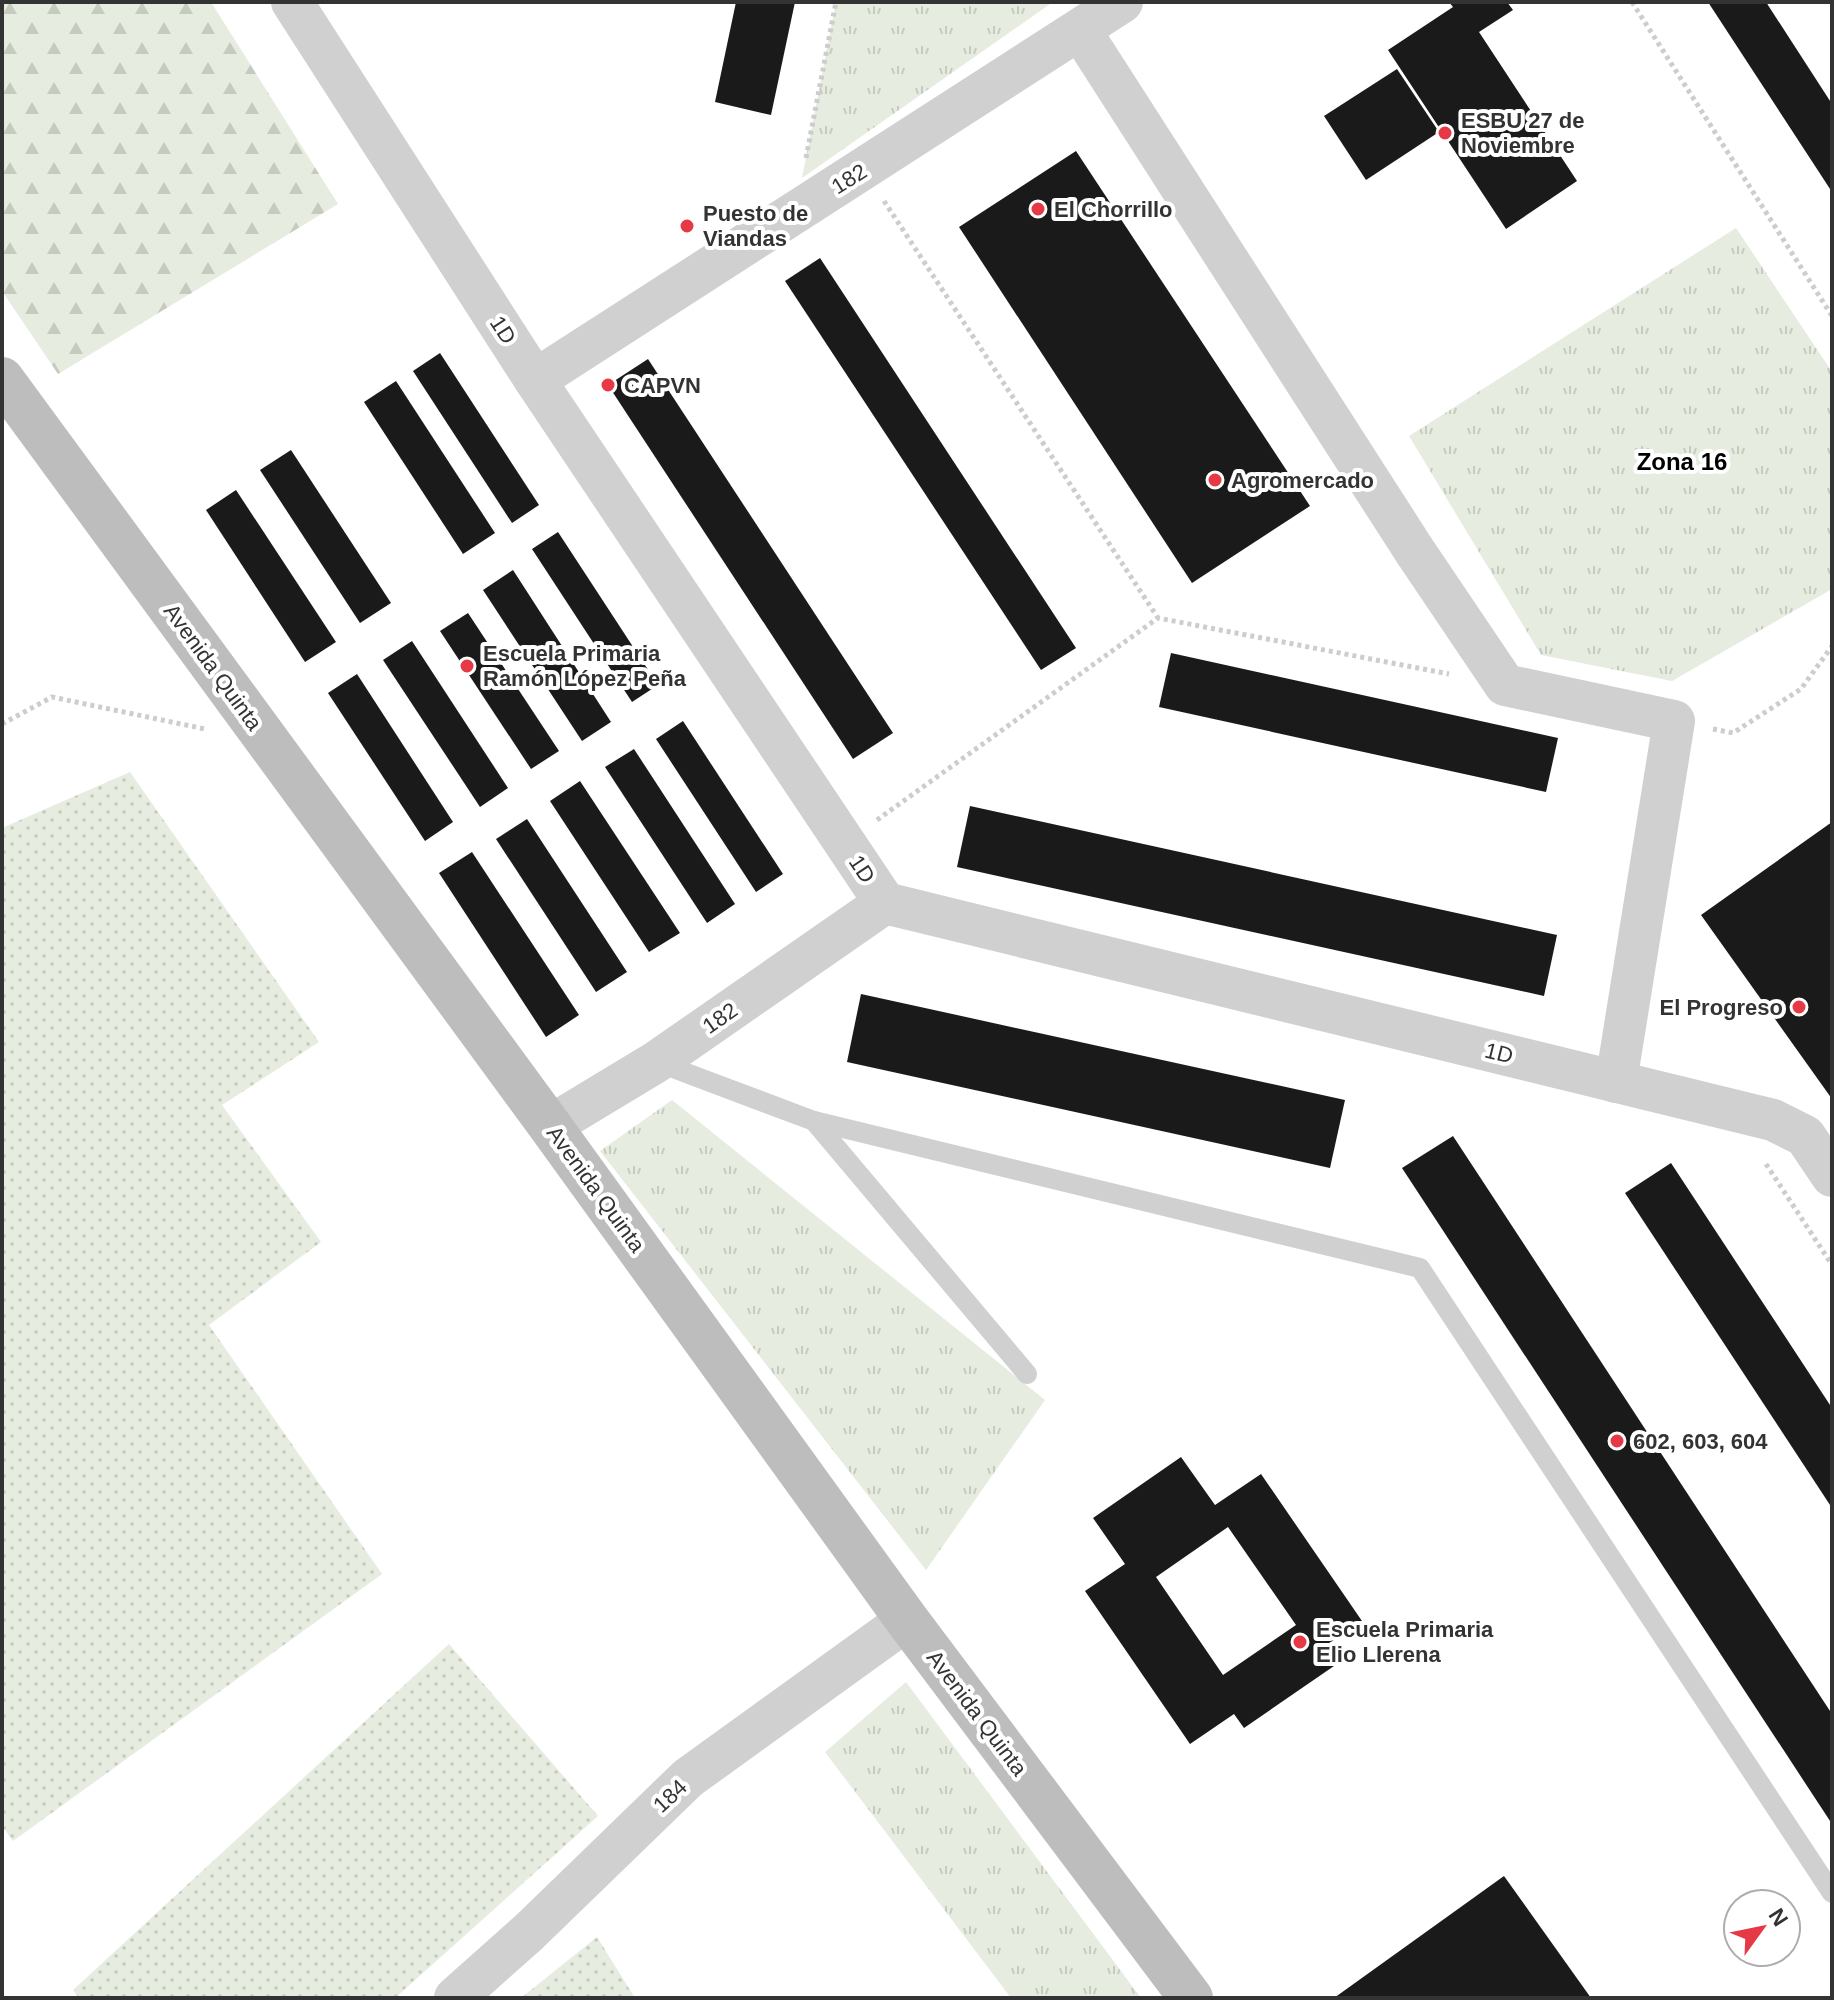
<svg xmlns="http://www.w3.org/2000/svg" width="1834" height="2000" font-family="Helvetica,sans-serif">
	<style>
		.grass { fill: url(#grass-tufts) }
		.forest { fill: url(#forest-firs) }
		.park { fill: url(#park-dots) }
		.building { fill: #1a1a1a; fill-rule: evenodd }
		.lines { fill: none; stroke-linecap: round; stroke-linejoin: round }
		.path { stroke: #cdcdcd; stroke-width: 5; stroke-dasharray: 4 4; stroke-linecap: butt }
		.lane { stroke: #d0d0d0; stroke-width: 20 }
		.street { stroke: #d0d0d0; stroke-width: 42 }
		.secondary { stroke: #bdbdbd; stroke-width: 44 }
		.poi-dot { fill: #e63946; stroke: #fff; stroke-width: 3 }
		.labels { text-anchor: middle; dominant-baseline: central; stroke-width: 8; stroke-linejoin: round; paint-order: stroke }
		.poi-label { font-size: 22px; font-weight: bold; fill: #333; stroke: #fff; text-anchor: start }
		.street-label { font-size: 22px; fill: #333; stroke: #fff }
		.neighbourhood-label { font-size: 24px; font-weight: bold; fill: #000; stroke: #fff }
	</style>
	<defs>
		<pattern id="grass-tufts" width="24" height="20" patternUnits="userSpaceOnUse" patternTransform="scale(2)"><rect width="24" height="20" fill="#e6ecdf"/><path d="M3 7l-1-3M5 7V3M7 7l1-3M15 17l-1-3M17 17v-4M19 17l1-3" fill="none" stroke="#c6cbc0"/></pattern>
		<pattern id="forest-firs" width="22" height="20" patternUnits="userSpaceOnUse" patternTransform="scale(2)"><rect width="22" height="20" fill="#e6ecdf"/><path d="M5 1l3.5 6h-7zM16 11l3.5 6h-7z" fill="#c6cbc0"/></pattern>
		<pattern id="park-dots" width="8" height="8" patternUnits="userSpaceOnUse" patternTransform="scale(2)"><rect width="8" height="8" fill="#e6ecdf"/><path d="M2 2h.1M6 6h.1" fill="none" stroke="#c6cbc0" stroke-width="1.8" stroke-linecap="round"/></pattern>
	</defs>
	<rect width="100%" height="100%" fill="#fff"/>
	<g class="grass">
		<polygon points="836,2 1053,2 802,178"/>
		<polygon points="1736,228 1832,372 1832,589 1672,681 1541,655 1409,436"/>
		<polygon points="672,1100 1045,1400 926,1570 600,1151"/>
		<polygon points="906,1682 1141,1998 1011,1998 825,1752"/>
	</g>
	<polygon class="forest" points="2,2 211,2 338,204 58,374 2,291"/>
	<g class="park">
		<polygon points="130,772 319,1042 222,1105 321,1242 209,1325 382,1574 13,1841 2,1826 2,828"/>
		<polygon points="449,1644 598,1816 395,1998 79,1998 73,1990"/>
		<polygon points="597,1937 635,1998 521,1998"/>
	</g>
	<g class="building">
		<polygon points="736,2 795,2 771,115 715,102"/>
		<polygon points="1449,2 1507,2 1513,10 1479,32 1577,181 1506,229 1388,50 1453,7"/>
		<polygon points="1708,2 1766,2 1832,104 1832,192"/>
		<polygon points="1397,69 1439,132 1366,180 1324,116"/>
		<polygon points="1076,151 1310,506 1192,583 959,227"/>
		<polygon points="820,258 1076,648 1041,670 785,281"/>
		<polygon points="440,353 539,505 512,523 413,371"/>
		<polygon points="648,359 893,733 853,759 608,385"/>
		<polygon points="396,381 495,533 463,554 364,402"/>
		<polygon points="291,450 391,603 360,623 260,470"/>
		<polygon points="236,490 336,642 305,662 206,510"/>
		<polygon points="558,532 658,685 632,702 532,549"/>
		<polygon points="513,570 611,722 582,741 483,590"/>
		<polygon points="468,613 559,751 531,769 440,631"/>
		<polygon points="412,641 508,788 480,807 383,660"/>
		<polygon points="1171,653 1558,738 1546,792 1159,707"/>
		<polygon points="357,674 453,822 425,841 328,693"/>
		<polygon points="683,721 783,874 756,892 656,739"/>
		<polygon points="634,749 735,904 707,923 605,767"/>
		<polygon points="580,781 680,933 649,952 550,801"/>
		<polygon points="970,806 1557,935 1544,996 957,867"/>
		<polygon points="527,819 627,972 596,992 496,839"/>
		<polygon points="1832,822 1832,1099 1701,915"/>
		<polygon points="472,852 579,1015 546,1037 439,873"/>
		<polygon points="861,994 1345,1100 1330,1168 847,1062"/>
		<polygon points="1453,1136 1832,1714 1832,1824 1402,1168"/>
		<polygon points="1671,1163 1832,1408 1832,1508 1625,1193"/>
		<path d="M1181,1457L1215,1505L1261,1474L1362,1621L1322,1648L1334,1666L1244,1728L1234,1714L1190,1744L1085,1591L1125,1564L1093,1518ZM1228,1527L1296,1625L1223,1675L1156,1577Z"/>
		<polygon points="1504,1876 1591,1998 1334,1998"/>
	</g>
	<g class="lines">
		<g class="path">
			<polyline points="1632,2 1832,316"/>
			<polyline points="806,158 836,2"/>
			<polyline points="884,201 1158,618"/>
			<polyline points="2,724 52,697 205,729"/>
			<polyline points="1713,729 1733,733 1801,689 1832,646"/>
			<polyline points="877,820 1158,618 1449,674"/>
			<polyline points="1766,1164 1832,1265"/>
		</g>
		<g class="lane">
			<polyline points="657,1062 814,1121 1420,1268 1832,1893"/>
			<polyline points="814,1121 1027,1374"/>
		</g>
		<g class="street">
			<polyline points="292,2 535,380 885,903 1773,1120 1805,1136 1832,1176"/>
			<polyline points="1080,30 1414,550 1505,685 1674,721 1616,1082"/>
			<polyline points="535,380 1122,2"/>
			<polyline points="550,1126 656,1062 885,903"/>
			<polyline points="455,1998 529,1932 688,1778 907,1620"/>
		</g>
		<polyline class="secondary" points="2,379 550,1126 907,1620 1191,1998"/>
	</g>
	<g class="poi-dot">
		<circle cx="1445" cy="133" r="8"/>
		<circle cx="1038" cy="209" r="8"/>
		<circle cx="687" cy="226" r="8"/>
		<circle cx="608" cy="385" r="8"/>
		<circle cx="1215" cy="480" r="8"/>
		<circle cx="467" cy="666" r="8"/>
		<circle cx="1799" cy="1007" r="8"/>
		<circle cx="1617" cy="1441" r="8"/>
		<circle cx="1300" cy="1642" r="8"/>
	</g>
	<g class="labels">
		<g class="poi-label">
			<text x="1461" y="120">ESBU 27 de<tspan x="1461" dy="25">Noviembre</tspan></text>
			<text x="1054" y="209">El Chorrillo</text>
			<text x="703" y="213">Puesto de<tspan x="703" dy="25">Viandas</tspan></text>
			<text x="624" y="385">CAPVN</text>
			<text x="1231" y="480">Agromercado</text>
			<text x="483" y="653">Escuela Primaria<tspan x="483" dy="25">Ramón López Peña</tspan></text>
			<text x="1783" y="1007" text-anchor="end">El Progreso</text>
			<text x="1633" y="1441">602, 603, 604</text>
			<text x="1316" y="1629">Escuela Primaria<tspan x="1316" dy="25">Elio Llerena</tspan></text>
		</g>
		<g class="street-label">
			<text transform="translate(849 179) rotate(-32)">182</text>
			<text transform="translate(503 330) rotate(57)">1D</text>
			<text transform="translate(213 667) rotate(54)">Avenida Quinta</text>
			<text transform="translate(862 869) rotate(56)">1D</text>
			<text transform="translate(720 1018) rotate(-35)">182</text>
			<text transform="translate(1499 1053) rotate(14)">1D</text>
			<text transform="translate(596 1189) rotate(54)">Avenida Quinta</text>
			<text transform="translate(977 1713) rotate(53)">Avenida Quinta</text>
			<text transform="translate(670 1796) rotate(-43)">184</text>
		</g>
		<g class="neighbourhood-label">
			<text x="1682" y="461">Zona 16</text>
		</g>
	</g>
	<rect width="1834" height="2000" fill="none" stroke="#333333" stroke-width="8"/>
	<g transform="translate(1762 1928) rotate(57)"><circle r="38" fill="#ffffff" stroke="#adadad" stroke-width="2"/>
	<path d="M0-6L14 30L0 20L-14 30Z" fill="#e63946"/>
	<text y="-12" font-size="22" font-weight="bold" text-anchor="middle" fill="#333333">N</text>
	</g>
</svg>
